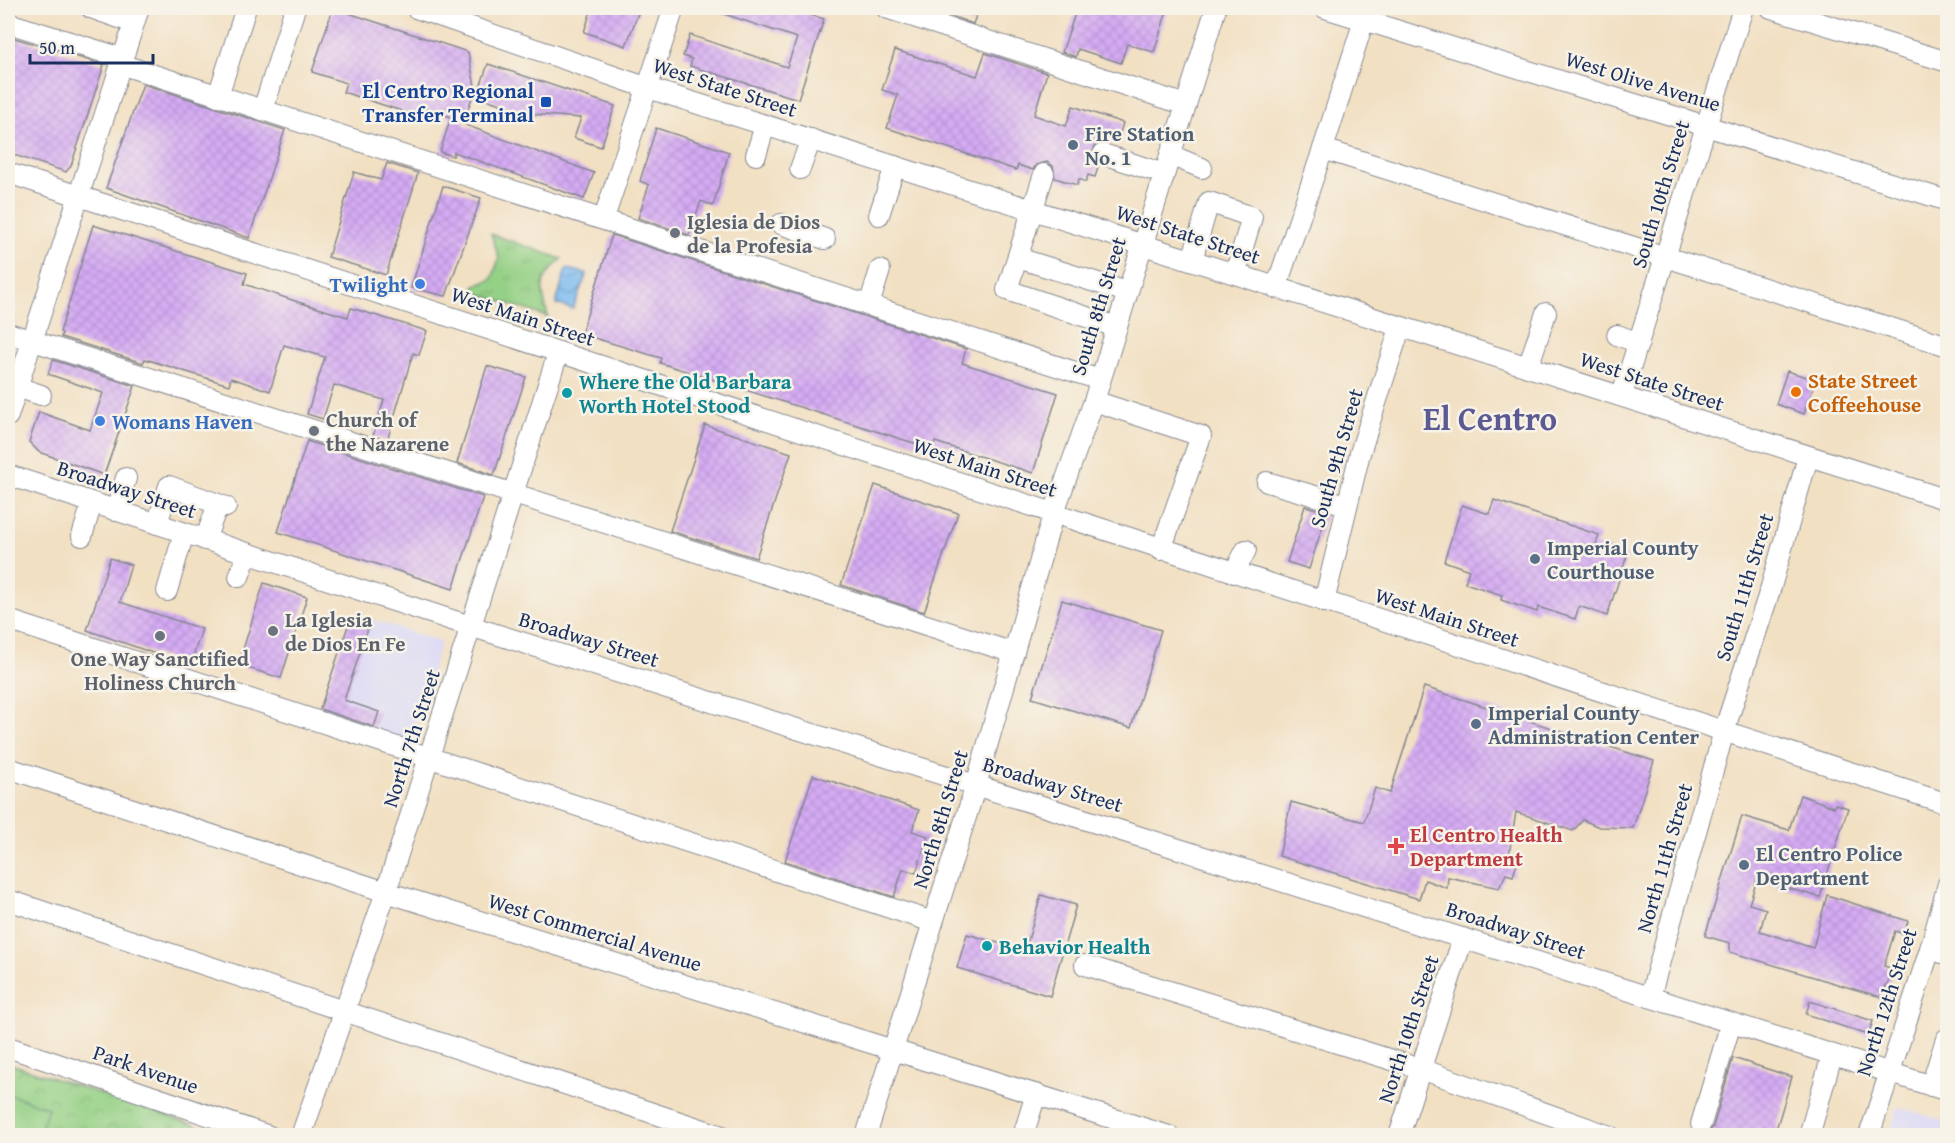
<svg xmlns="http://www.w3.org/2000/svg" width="1955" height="1143" font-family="'Gentium Book Plus',serif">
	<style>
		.built { fill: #d9d7f8 }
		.grass { fill: url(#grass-tufts); stroke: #588072; stroke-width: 1.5 }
		.park { fill: url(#park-crowns); stroke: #588072; stroke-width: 1.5 }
		.garden { fill: #94d085; stroke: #588072; stroke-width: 1.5 }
		.water { fill: url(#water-waves); stroke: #4c76a8; stroke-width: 1.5 }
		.building { fill: url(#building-cross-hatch) }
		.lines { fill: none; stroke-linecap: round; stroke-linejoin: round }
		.minor-casing { stroke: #868890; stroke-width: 22 }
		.minor { stroke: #fff; stroke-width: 20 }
		.transit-dot { fill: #1a4fb4; stroke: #f7f3e8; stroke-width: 2 }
		.service-dot { fill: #5c6f8a; stroke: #f7f3e8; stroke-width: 2 }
		.worship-dot { fill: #6b7280; stroke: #f7f3e8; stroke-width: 2 }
		.shop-dot { fill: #3f7fe0; stroke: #f7f3e8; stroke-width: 2 }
		.food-dot { fill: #e8710a; stroke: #f7f3e8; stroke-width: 2 }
		.culture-dot { fill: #0f9aa8; stroke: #f7f3e8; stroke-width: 2 }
		.health-dot { fill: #e0444e; stroke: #f7f3e8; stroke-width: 2 }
		.labels { text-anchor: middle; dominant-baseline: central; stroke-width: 5; stroke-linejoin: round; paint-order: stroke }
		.street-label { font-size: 21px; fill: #1b2f5e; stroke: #f7f3e8 }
		.transit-label { font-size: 21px; font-weight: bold; fill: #164399; stroke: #f7f3e8; text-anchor: end }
		.service-label { font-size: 21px; font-weight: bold; fill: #4e5e75; stroke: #f7f3e8; text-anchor: start }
		.worship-label { font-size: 21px; font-weight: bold; fill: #5b616d; stroke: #f7f3e8; text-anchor: start }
		.shop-label { font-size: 21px; font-weight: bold; fill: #366cbe; stroke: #f7f3e8; text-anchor: end }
		.food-label { font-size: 21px; font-weight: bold; fill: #c56008; stroke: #f7f3e8; text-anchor: start }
		.culture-label { font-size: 21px; font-weight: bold; fill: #0d838f; stroke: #f7f3e8; text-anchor: start }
		.health-label { font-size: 21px; font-weight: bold; fill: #be3a42; stroke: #f7f3e8; text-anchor: start }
		.town-label { font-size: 33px; font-weight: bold; fill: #5c5a92; stroke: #f7f3e8 }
	</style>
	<defs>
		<pattern id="grass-tufts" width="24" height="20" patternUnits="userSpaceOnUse" patternTransform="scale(1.5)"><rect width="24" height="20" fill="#94d085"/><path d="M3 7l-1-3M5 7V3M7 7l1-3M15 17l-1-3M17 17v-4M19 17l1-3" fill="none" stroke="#7fb375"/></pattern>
		<pattern id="park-crowns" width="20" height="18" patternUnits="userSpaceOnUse" patternTransform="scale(1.5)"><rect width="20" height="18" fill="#94d085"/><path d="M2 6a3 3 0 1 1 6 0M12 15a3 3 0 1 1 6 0" fill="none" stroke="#7fb375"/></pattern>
		<pattern id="water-waves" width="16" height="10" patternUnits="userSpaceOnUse" patternTransform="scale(1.5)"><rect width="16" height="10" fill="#7dbcf1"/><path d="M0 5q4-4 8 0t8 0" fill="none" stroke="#6699c6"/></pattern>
		<pattern id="building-cross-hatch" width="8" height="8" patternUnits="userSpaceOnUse" patternTransform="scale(1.5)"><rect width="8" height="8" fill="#d5abf3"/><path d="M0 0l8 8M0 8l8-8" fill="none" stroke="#b693d3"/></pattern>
	</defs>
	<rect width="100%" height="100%" fill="#f7f3e8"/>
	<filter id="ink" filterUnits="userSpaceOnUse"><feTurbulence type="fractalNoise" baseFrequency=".0167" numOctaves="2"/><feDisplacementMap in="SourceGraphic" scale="12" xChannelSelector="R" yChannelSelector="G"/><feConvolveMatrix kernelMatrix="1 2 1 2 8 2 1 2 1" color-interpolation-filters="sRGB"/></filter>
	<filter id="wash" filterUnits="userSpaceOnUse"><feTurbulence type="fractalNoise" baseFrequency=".008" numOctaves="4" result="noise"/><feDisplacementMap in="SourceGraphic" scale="24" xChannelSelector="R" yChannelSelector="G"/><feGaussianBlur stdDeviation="1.35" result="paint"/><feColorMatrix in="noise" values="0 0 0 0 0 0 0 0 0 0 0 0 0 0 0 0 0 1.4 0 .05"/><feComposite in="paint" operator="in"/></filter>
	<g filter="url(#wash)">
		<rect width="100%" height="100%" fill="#f2e0c3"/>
		<g class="built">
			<polygon points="352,613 441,642 407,745 318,716"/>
			<polygon points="1898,1107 1947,1122 1947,1135 1889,1135"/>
		</g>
		<path class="grass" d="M491,234L562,259C537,281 541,286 548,317L473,292L475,286L492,279L499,258Z"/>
		<polygon class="park" points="8,1063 225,1135 8,1136"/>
		<polygon class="garden" points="8,1094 48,1108 39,1135 8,1135"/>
		<polygon class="water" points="566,269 587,273 573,309 556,304"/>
		<g id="blocks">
			<g class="building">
				<polygon points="333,8 468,52 477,96 488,64 615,106 601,147 574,138 581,118 531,114 473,95 463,124 594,173 584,199 454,152 453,156 440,152 451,117 420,107 417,116 343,92 346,83 312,72"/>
				<polygon points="592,8 640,8 626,46 584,32"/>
				<polygon points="713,8 788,8 824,19 798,99 690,66 692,59 683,56 690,35 787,67 797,38 712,10"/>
				<polygon points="929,8 968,8 978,10 973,24"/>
				<polygon points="1077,8 1168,8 1154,52 1127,44 1121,63 1078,49 1076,57 1062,52"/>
				<polygon points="8,36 104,65 71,166 66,172 8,153"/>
				<polygon points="895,50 977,76 985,53 1047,73 1034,115 1066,126 1073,106 1123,123 1119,136 1109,133 1106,142 1095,146 1091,156 1099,165 1095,177 1088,175 1086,182 1079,179 1077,185 1055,178 1053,166 1047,162 1036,165 1033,170 1018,165 1016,170 887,128 898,95 882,90"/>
				<polygon points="143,84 285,130 249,238 106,188"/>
				<polygon points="656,128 729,152 713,206 701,201 689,235 638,218 649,185 640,181"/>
				<polygon points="387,163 418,173 386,275 328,257 354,172 381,180"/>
				<polygon points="443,186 481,198 446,296 411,288"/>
				<polygon points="93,225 247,273 244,284 298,302 348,317 351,308 427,331 419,355 413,353 387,441 373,436 384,400 334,385 323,419 307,414 325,357 284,345 270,391 231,378 229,385 145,359 143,363 61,337 62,333 60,332"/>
				<polygon points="612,235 966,349 962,363 1058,393 1033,473 935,442 933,449 660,363 661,358 581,334"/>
				<polygon points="53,360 135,386 104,475 39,452 29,442 39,412 90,430 103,393 48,374"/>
				<polygon points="487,366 526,377 494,475 457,463"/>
				<polygon points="1787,371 1816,380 1804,414 1776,404"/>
				<polygon points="705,425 791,453 756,558 670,531"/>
				<polygon points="307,441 483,497 453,589 278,532"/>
				<polygon points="875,485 958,513 924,612 841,585"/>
				<polygon points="1494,500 1599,535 1596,545 1627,556 1607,616 1579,606 1575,619 1538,607 1537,612 1501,600 1502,595 1465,583 1469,570 1444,561 1462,505 1489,514"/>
				<polygon points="1305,506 1327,512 1309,569 1287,562"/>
				<polygon points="110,558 131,565 120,602 202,629 190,666 87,630"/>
				<polygon points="264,583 307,597 281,678 238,665"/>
				<polygon points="1062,600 1161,630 1131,728 1032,698"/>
				<polygon points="349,623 368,629 344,700 379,712 374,727 320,709"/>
				<polygon points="1424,687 1654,761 1633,828 1599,827 1583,820 1573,831 1516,812 1508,861 1517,863 1513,876 1506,874 1499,888 1448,877 1447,888 1425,880 1419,899 1279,856 1291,802 1364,822 1375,788 1390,793"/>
				<polygon points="813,775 919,810 912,831 928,836 916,873 903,869 894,897 785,861"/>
				<polygon points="1800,795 1834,807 1835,804 1848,808 1820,897 1757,880 1749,904 1766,909 1760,931 1813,948 1827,895 1908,921 1904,934 1895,931 1884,966 1894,969 1881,997 1730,952 1730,943 1705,936 1742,816 1789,830"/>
				<polygon points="1041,895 1076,905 1050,996 957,968 967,934 1016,948 1027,944"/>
				<polygon points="1810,1001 1873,1021 1868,1035 1806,1014"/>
				<polygon points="1733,1058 1792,1077 1774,1136 1704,1136 1713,1127"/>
			</g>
		</g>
	</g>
	<g filter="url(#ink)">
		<use href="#blocks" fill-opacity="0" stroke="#868890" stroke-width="1.5"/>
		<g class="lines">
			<defs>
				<g id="minor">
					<polyline points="91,8 134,23"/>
					<polyline points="416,8 648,88 1948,500"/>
					<polyline points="886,8 1186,105"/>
					<polyline points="1325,8 1948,201"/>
					<polyline points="1771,8 1948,62"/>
					<polyline points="1364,20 1323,149 1948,346"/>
					<polyline points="8,23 122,58"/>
					<polyline points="120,64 1100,380"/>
					<polyline points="218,96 246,8"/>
					<polyline points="263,110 295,8"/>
					<polyline points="1103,154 1164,174"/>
					<polyline points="756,155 765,125"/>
					<polyline points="1170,155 1202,168"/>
					<polyline points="800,169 811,139"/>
					<polyline points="8,173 1948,804"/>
					<polyline points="1044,174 1007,290 1116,327"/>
					<polyline points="607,209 674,8"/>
					<polyline points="879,215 895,166"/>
					<polyline points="781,224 825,239"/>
					<polyline points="1018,258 1127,292"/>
					<polyline points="1192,260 1209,202 1252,217 1235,274"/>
					<polyline points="1276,288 1323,149"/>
					<polyline points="869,305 880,270"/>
					<polyline points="8,333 1014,653"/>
					<polyline points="1617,335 1639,343"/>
					<polyline points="1528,367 1546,313"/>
					<polyline points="17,387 41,395"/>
					<polyline points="1622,395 1743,8"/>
					<polyline points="1094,401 1201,436 1161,550"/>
					<polyline points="8,416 139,8"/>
					<polyline points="8,475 473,627 1948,1091"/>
					<polyline points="1267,482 1346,505"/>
					<polyline points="116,511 126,478"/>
					<polyline points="157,524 169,486 226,507"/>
					<polyline points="82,536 92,503"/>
					<polyline points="205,540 218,504"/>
					<polyline points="1234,573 1246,550"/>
					<polyline points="239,577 247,554"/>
					<polyline points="167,591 184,533"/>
					<polyline points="1324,602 1360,453 1400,328"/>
					<polyline points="8,620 933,922"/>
					<polyline points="8,768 386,892 1169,1136"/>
					<polyline points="8,900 722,1136"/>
					<polyline points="1930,949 1948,955"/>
					<polyline points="1085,965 1421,1069 1610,1136"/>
					<polyline points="1650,997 1724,731 1771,587 1808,457"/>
					<polyline points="8,1047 269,1136"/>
					<polyline points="1931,1086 1946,1039"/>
					<polyline points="1701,1124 1731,1023"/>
					<polyline points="301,1136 386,892 558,353"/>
					<polyline points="866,1136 976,785 1053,515 1094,401 1216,8"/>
					<polyline points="1023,1136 1036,1094"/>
					<polyline points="1399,1136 1463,938"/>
					<polyline points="1809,1136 1832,1055"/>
					<polyline points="1869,1136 1930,949 1948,884"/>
				</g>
			</defs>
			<use href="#minor" class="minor-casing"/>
			<use href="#minor" class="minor"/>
		</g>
	</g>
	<rect class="transit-dot" x="540" y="96" width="12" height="12" rx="3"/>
	<g class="service-dot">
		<circle cx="1073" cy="145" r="6"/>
		<circle cx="1535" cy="559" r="6"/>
		<circle cx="1476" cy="724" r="6"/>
		<circle cx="1744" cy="865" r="6"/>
	</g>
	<g class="worship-dot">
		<circle cx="675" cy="233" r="6"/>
		<circle cx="314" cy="431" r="6"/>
		<circle cx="273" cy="631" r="6"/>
		<circle cx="160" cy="636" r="6"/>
	</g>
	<g class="shop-dot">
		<circle cx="420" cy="284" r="6"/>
		<circle cx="100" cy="421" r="6"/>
	</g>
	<circle class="food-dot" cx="1796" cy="392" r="6"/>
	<g class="culture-dot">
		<circle cx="567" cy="393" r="6"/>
		<circle cx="987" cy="946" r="6"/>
	</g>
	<path class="health-dot" d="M1393 837h6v6h6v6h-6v6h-6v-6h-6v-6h6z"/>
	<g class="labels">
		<g class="street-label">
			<text transform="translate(1643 81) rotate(17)">West Olive Avenue</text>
			<text transform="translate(725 87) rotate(18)">West State Street</text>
			<text transform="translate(1660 194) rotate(-73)">South 10th Street</text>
			<text transform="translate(1188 234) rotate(18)">West State Street</text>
			<text transform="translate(1098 306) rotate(-73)">South 8th Street</text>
			<text transform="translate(523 316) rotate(18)">West Main Street</text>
			<text transform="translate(1652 381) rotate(18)">West State Street</text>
			<text transform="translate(1336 458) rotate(-74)">South 9th Street</text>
			<text transform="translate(985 467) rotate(18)">West Main Street</text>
			<text transform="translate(127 489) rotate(18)">Broadway Street</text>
			<text transform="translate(1744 587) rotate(-73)">South 11th Street</text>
			<text transform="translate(1447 617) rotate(18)">West Main Street</text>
			<text transform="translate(589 639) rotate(17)">Broadway Street</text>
			<text transform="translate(411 738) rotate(-72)">North 7th Street</text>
			<text transform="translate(1053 784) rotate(17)">Broadway Street</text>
			<text transform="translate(940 819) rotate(-73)">North 8th Street</text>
			<text transform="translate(1664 858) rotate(-74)">North 11th Street</text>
			<text transform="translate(1516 930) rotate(18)">Broadway Street</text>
			<text transform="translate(595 932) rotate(17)">West Commercial Avenue</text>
			<text transform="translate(1886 1002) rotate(-72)">North 12th Street</text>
			<text transform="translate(1408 1029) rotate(-72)">North 10th Street</text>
			<text transform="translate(146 1069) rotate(19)">Park Avenue</text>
		</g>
		<g class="transit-label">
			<text x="534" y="90">El Centro Regional<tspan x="534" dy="24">Transfer Terminal</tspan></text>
		</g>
		<g class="service-label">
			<text x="1085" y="133">Fire Station<tspan x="1085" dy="24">No. 1</tspan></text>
			<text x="1547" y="547">Imperial County<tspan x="1547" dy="24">Courthouse</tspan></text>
			<text x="1488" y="712">Imperial County<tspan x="1488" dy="24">Administration Center</tspan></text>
			<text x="1756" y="853">El Centro Police<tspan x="1756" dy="24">Department</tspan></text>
		</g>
		<g class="worship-label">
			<text x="687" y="221">Iglesia de Dios<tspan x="687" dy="24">de la Profesia</tspan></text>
			<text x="326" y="419">Church of<tspan x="326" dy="24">the Nazarene</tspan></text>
			<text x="285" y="619">La Iglesia<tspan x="285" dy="24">de Dios En Fe</tspan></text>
			<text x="160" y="658" text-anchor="middle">One Way Sanctified<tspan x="160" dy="24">Holiness Church</tspan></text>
		</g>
		<g class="shop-label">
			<text x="408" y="284">Twilight</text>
			<text x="112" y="421" text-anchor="start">Womans Haven</text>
		</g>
		<g class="food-label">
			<text x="1808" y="380">State Street<tspan x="1808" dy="24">Coffeehouse</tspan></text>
		</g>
		<g class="culture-label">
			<text x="579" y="381">Where the Old Barbara<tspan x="579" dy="24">Worth Hotel Stood</tspan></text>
			<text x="999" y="946">Behavior Health</text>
		</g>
		<g class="health-label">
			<text x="1410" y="834">El Centro Health<tspan x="1410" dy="24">Department</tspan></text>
		</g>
		<g class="town-label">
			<text x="1490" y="418">El Centro</text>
		</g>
	</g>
	<rect width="1955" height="1143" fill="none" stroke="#f7f3e8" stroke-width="30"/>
	<path d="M30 54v9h123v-9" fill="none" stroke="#1b2f5e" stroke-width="3"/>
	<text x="39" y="54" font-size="18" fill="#1b2f5e" stroke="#f7f3e8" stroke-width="4.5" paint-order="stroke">50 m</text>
</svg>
